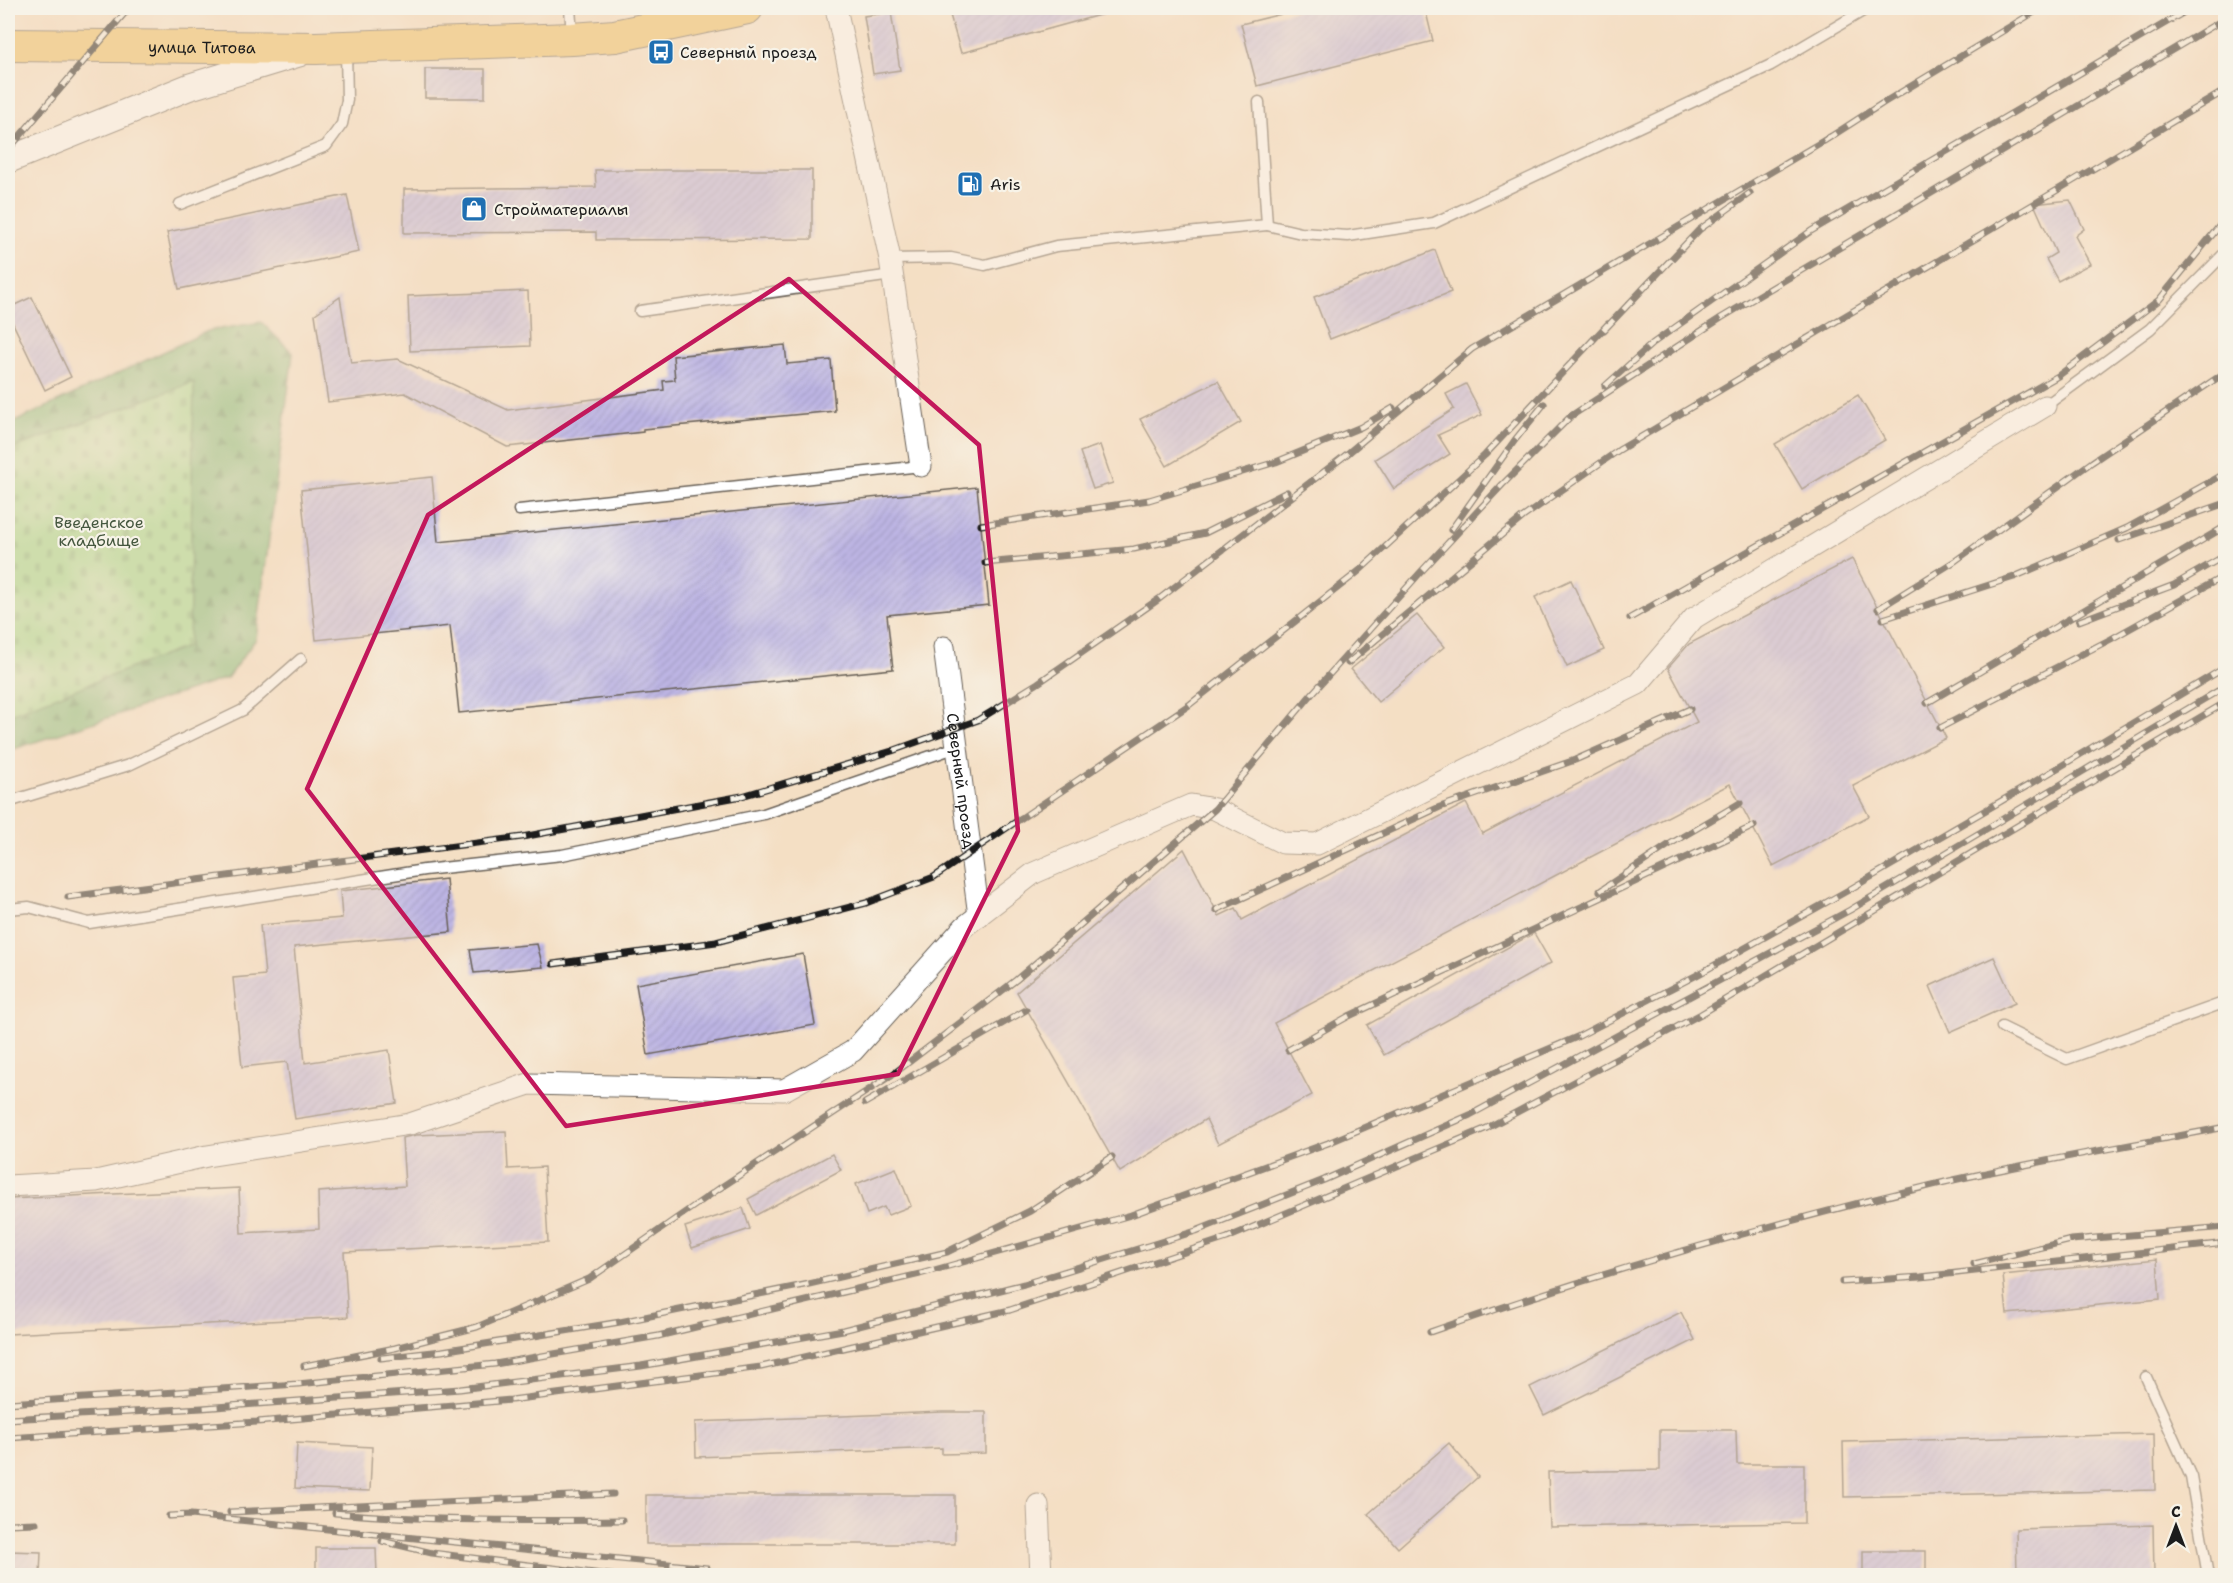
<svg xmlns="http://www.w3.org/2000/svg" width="2233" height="1583" font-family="'Shantell Sans',sans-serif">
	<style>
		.forest { fill: url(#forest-firs); stroke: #4e6c4b; stroke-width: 1.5 }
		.cemetery { fill: url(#cemetery-stones); stroke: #5e7c56; stroke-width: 1.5 }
		.building { fill: url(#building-hatch) }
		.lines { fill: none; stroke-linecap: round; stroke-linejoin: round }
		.service-casing { stroke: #686057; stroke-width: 13 }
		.minor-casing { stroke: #686057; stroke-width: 23 }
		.tertiary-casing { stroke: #686057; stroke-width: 28 }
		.primary-casing { stroke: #686057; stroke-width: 34 }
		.service { stroke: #fff; stroke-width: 10 }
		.minor { stroke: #fff; stroke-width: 21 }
		.tertiary { stroke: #fff; stroke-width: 26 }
		.primary { stroke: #f0c469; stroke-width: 32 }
		.rail-casing { stroke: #1c1c1c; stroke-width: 7 }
		.rail { stroke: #f7f3e8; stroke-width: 4.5; stroke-dasharray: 14; stroke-linecap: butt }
		.marked { fill: none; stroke: #c2185b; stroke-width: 4.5; stroke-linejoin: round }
		.labels { text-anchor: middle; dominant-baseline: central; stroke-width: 4.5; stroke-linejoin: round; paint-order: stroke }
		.street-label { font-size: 16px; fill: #1c1c1c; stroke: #f7f3e8 }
		.poi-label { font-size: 16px; fill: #1c1c1c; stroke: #f7f3e8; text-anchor: start }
		.park-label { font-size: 16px; fill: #44563e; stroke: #f7f3e8 }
	</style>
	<defs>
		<pattern id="forest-firs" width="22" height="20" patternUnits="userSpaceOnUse" patternTransform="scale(1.5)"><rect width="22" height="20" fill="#80bc7a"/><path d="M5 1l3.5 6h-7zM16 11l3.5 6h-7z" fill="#689863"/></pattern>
		<pattern id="cemetery-stones" width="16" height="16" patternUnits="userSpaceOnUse" patternTransform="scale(1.5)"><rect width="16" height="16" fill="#a0dc8f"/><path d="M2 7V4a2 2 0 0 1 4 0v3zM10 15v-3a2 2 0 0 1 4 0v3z" fill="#89bc7b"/></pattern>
		<pattern id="building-hatch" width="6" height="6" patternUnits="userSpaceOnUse" patternTransform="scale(1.5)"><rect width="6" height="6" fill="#bdb5e4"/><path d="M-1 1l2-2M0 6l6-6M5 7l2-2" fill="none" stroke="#a29bc3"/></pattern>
	</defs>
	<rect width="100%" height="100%" fill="#f7f3e8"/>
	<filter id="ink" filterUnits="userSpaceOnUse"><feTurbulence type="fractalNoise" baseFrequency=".0167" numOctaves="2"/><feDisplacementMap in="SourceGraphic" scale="12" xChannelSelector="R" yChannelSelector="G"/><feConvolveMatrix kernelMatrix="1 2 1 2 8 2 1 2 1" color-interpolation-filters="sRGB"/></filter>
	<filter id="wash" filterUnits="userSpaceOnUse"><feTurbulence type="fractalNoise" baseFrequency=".008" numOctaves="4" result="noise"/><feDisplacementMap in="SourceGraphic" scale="24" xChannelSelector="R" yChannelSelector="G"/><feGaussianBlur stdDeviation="1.35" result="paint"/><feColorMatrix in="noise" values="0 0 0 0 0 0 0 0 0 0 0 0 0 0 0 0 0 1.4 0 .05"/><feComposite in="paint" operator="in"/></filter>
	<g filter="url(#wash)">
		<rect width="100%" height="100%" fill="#f4dfc4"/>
		<polygon class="forest" points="261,322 293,353 256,639 227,678 8,751 8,425 208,331"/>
		<polygon class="cemetery" points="194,382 189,646 8,715 8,450"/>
		<g id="blocks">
			<g class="building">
				<polygon points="948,8 1106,8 1107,13 961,53"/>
				<polygon points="1306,8 1425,8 1433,41 1257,86 1241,24"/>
				<polygon points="891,12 900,70 873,74 864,16"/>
				<rect x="425" y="69" width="60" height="29"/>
				<polygon points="595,170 812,170 812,239 596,240 596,232 404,233 404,189 596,187"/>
				<polygon points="347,195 359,252 179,289 167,232"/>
				<polygon points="2070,200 2084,229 2075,236 2090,264 2058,281 2046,259 2056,253 2034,204"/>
				<polygon points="1435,250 1451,292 1330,339 1314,297"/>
				<polygon points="528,291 530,346 410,351 408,296"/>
				<polygon points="32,297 71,377 45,390 8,313 8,308"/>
				<polygon points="340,297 351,363 398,359 508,410 664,390 663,381 675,380 673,356 785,345 787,364 831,360 835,411 643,429 643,432 507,447 405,393 328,402 315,314"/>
				<polygon points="1218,381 1241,422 1167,466 1140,419"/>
				<polygon points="1466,384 1482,415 1438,435 1450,454 1394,489 1375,459 1454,409 1446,394"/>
				<polygon points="1858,395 1885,440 1802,489 1775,444"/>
				<polygon points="1100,445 1113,483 1093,489 1080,452"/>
				<polygon points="432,477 438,542 977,487 989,605 887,615 893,669 459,713 450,626 316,640 301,490"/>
				<polygon points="1852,559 1946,738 1853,786 1869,816 1773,866 1730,784 1274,1023 1312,1095 1218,1144 1206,1119 1120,1172 1017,992 1184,849 1219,916 1236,908 1242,920 1466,803 1482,834 1697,722 1668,668 1689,644"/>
				<polygon points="1571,580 1604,650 1567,667 1535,597"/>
				<polygon points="1417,615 1444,647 1378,702 1351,669"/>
				<polygon points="446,879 451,932 294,947 305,1063 389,1050 397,1103 295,1119 287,1062 242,1067 233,978 265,975 260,925 342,918 340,891"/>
				<polygon points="1534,933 1551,963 1384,1055 1367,1025"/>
				<polygon points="537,944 543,967 474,973 470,950"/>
				<polygon points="803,954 815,1025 648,1055 636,984"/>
				<polygon points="1994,957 2015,1003 1950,1032 1930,986"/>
				<polygon points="506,1131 508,1169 544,1167 548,1242 344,1252 348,1317 8,1334 8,1199 239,1188 241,1233 319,1229 318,1192 405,1186 402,1138 416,1135"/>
				<polygon points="832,1154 841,1170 756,1215 748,1199"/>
				<polygon points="896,1168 911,1206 888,1215 884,1207 867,1214 856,1184"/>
				<polygon points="743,1208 750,1229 692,1248 685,1227"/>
				<polygon points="2157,1259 2160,1299 2007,1314 2003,1275"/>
				<polygon points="1681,1312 1695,1340 1544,1415 1530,1387"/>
				<polygon points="942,1412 986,1412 986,1453 942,1454 942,1448 696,1457 695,1422"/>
				<polygon points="1660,1430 1736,1430 1737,1464 1804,1464 1804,1523 1550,1527 1548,1472 1660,1470"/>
				<polygon points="2154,1434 2155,1490 1844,1497 1843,1442"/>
				<polygon points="297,1443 372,1447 370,1491 295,1488"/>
				<polygon points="1449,1443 1478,1477 1398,1548 1368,1514"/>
				<rect x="646" y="1495" width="309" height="49"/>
				<polygon points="2153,1525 2154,1575 2017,1575 2016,1529"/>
				<polygon points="316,1548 376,1548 377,1575 316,1575"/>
				<polygon points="8,1551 41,1552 40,1575 8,1575"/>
				<rect x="1863" y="1551" width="63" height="24"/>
			</g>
		</g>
	</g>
	<g filter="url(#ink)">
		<use href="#blocks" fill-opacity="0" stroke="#686057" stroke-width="1.5"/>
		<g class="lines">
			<defs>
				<g id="service">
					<polyline points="570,8 572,36"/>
					<polyline points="180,204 326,146 342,124 347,100 346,51"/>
					<polyline points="1267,225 1301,233 1348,236 1434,223 1771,65 1868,8"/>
					<polyline points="890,259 951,258 985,265 1056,246 1267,225 1259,102"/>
					<polyline points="640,311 892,275"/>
					<polyline points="2045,406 2150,329 2226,252"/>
					<polyline points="519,510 921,466"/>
					<polyline points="8,802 129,765 243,710 301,659"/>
					<polyline points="8,909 29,907 89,923 424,870 562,855 764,814 957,747"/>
					<polyline points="2002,1027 2067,1059 2226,1002"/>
					<polyline points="2146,1377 2191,1477 2208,1576"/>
				</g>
				<g id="minor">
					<polyline points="836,8 890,259 921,466"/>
					<path id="s1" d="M944,647L979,916"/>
					<polyline points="8,1186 96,1181 207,1156 410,1124 529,1084 784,1090 853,1051 965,926 1034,873 1191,805 1215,809 1283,843 1317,844 1638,684 1694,618 2045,406"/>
					<polyline points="1038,1505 1041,1576"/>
				</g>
				<polyline id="tertiary" points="8,160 189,87 300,53"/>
				<g id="primary">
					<path id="s2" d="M8,45L316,48L572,39L615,36L747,8"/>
				</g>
			</defs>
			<use href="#service" class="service-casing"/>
			<use href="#minor" class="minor-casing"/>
			<use href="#tertiary" class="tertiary-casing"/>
			<use href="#primary" class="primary-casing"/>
			<use href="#service" class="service"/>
			<use href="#minor" class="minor"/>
			<use href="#tertiary" class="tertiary"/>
			<use href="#primary" class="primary"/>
			<defs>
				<g id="rail">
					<polyline points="1824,141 1883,103 2041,8"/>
					<polyline points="8,150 129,8"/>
					<polyline points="1604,330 1699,230 1750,193"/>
					<polyline points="1605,386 1653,343 1811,231 2191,8"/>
					<polyline points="981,525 1149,500 1276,462 1361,427 1393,408"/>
					<polyline points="1451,530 1515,440 1544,404"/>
					<polyline points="2119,540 2226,503"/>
					<polyline points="985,563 1134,549 1205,533 1287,492"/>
					<polyline points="1878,609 1955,561 2092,462 2226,372"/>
					<polyline points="1630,618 2058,376 2159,300 2226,218"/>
					<polyline points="1883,619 2014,577 2127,528 2226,473"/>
					<polyline points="2079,621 2174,585 2226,555"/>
					<polyline points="1348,663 1523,517 1619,450 2226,90"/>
					<polyline points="1927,703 2226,526"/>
					<polyline points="1940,728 2111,639 2226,575"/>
					<polyline points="1600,891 1670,844 1740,803"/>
					<polyline points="68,897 522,837 742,796 892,751 978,720 1038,683 1159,599 1347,454 1472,349 1830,137"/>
					<polyline points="1216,910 1440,807 1575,760 1690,709"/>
					<polyline points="553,964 716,942 866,903 934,877 1189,705 1359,571 1485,455 1608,324"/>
					<polyline points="1288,1050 1349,1016 1754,826"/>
					<polyline points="865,1103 1026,1010"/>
					<polyline points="1974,1264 2071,1240 2226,1227"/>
					<polyline points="1842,1282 1921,1277 2226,1243"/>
					<path d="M1430,1332C1598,1273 1771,1223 1945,1182C2037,1161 2132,1145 2226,1127"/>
					<polyline points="381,1358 442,1351 620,1322 809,1284 947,1252 1030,1211 1112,1157"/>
					<polyline points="304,1366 395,1348 477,1327 589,1279 720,1188 896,1072 1016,980 1215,809 1311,695 1419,574 1502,485 1571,416 1721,318 2226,18"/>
					<polyline points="8,1403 298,1384 495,1364 658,1336 920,1274 1131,1215 1328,1143 1577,1037 1697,975 1852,888 2046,775 2226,667"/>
					<polyline points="8,1419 202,1408 460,1389 641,1366 843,1330 1024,1284 1196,1231 1324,1180 1470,1115 1850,910 2226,686"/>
					<polyline points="8,1438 257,1422 511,1400 761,1367 1010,1310 1227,1238 1487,1128 1701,1014 2226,702"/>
					<polyline points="230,1512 613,1494"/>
					<path d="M335,1513C430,1521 527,1521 622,1520"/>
					<polyline points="169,1516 191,1515 707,1568"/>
					<polyline points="8,1524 36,1523"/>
					<polyline points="382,1541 432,1553 618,1576"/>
				</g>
			</defs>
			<use href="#rail" class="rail-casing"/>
			<use href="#rail" class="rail"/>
		</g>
	</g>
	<path d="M0 0H2233V1583H0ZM789,279L979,445L1018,831L898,1074L566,1126L307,789L428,515Z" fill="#f4dfc4" fill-opacity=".55" fill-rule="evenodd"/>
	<path class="marked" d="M789,279L979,445L1018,831L898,1074L566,1126L307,789L428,515Z"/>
	<defs>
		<symbol id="bus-square" viewBox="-11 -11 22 22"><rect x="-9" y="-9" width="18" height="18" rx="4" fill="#1f6fb2" stroke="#f7f3e8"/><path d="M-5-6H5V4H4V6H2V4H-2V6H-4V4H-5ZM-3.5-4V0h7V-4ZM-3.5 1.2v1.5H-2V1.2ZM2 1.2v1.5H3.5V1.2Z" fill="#fff"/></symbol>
		<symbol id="fuel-square" viewBox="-11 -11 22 22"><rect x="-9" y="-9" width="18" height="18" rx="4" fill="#1f6fb2" stroke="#f7f3e8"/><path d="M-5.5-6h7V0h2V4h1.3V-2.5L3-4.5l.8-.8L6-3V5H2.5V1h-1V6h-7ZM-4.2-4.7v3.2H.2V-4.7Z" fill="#fff"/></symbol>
		<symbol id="shop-square" viewBox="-11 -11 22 22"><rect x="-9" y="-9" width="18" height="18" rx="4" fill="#1f6fb2" stroke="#f7f3e8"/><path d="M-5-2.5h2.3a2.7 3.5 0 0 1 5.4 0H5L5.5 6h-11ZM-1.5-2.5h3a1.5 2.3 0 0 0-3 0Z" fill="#fff"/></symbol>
	</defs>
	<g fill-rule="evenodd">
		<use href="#bus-square" x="646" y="37" width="30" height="30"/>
		<use href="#fuel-square" x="955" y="169" width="30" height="30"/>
		<use href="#shop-square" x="459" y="194" width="30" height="30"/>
	</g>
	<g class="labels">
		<g class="street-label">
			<text stroke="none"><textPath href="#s2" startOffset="194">улица Титова</textPath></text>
			<text stroke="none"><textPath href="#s1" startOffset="135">Северный проезд</textPath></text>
		</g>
		<g class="poi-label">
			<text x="680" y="52">Северный проезд</text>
			<text x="990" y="184">Aris</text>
			<text x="494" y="209">Стройматериалы</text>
		</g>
		<g class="park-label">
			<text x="99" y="522">Введенское<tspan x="99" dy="18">кладбище</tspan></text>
		</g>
	</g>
	<rect width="2233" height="1583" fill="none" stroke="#f7f3e8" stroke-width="30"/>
	<g transform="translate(2176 1526)" stroke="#f7f3e8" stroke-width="4.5" paint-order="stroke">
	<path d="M0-4.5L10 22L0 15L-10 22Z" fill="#1c1c1c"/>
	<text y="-9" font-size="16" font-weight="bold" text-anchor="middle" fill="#1c1c1c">С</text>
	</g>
</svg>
